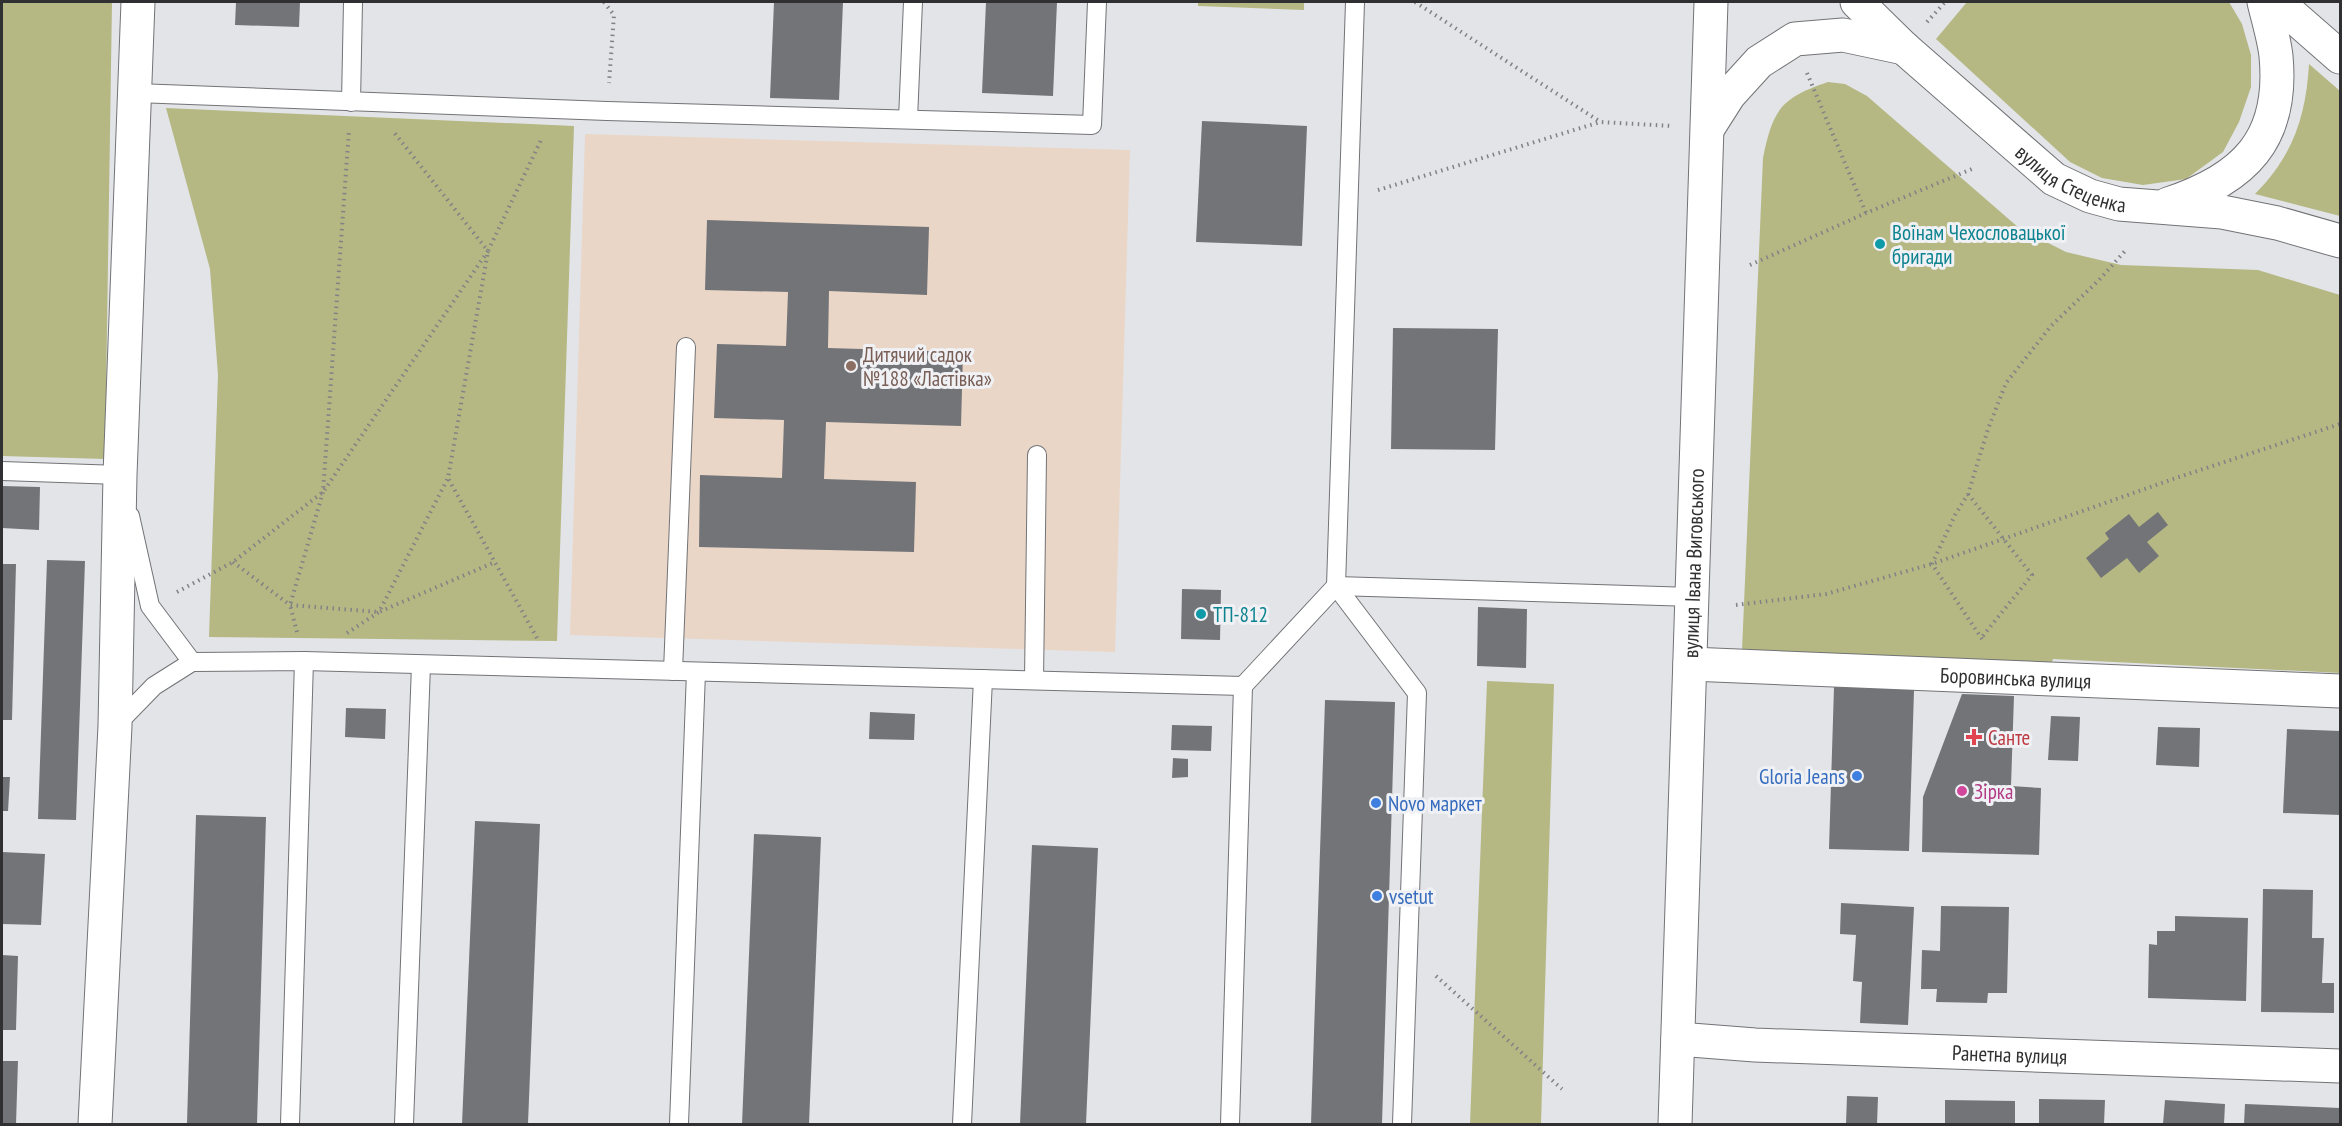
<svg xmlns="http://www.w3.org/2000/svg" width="2342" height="1126" font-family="'PT Sans Narrow',sans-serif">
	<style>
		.education { fill: #ead6c7 }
		.green { fill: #b5b883 }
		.building { fill: #737478 }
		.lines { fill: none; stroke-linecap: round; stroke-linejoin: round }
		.lane-casing { stroke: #727376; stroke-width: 20 }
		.street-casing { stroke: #727376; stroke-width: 35 }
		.secondary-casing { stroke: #727376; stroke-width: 35 }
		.path { stroke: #828285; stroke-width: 4; stroke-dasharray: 1.5 4.5; stroke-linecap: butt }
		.lane { stroke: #fff; stroke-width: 18 }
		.street { stroke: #fff; stroke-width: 33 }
		.secondary { stroke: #fff; stroke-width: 33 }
		.culture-dot { fill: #0f9aa8; stroke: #f0f1f5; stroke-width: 2 }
		.education-dot { fill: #8d6e63; stroke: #f0f1f5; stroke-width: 2 }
		.health-dot { fill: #e0444e; stroke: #f0f1f5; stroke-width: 2 }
		.shop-dot { fill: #3f7fe0; stroke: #f0f1f5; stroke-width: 2 }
		.hotel-dot { fill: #d1479c; stroke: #f0f1f5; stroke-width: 2 }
		.labels { text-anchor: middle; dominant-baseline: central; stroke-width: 6; stroke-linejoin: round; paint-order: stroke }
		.street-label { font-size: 21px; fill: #303032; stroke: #f0f1f5 }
		.culture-label { font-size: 21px; fill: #0d838f; stroke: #f0f1f5; text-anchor: start }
		.education-label { font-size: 21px; fill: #785e54; stroke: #f0f1f5; text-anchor: start }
		.health-label { font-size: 21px; fill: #be3a42; stroke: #f0f1f5; text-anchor: start }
		.shop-label { font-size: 21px; fill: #366cbe; stroke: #f0f1f5; text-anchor: start }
		.hotel-label { font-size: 21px; fill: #b23c85; stroke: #f0f1f5; text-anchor: start }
	</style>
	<rect width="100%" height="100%" fill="#e3e4e8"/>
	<polygon class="education" points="585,134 1130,150 1115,652 570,635"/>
	<g class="green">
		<polygon points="2,2 112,2 105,459 2,456"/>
		<polygon points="1198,2 1304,2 1304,10 1198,6"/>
		<polygon points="1967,2 2229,2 2242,24 2251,55 2251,87 2239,122 2223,152 2186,179 2143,185 2102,178 2070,162 1936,39"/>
		<path d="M2309,64L2340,91V216L2255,194C2293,156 2306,116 2309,64Z"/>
		<path d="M1828,82L1845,84L1867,96L2019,228L2066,252L2121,265L2258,270L2340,295V673L2053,659L2044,688L1741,674L1763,158C1773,109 1781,98 1828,82Z"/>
		<polygon points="166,108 574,126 557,641 209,637 218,375 210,269"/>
		<polygon points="1487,681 1554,684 1541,1124 1470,1124"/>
	</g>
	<g class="building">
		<polygon points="236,2 300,2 299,27 235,25"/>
		<polygon points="774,2 843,2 839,100 770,98"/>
		<polygon points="986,2 1057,2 1053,96 982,93"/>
		<polygon points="1202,121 1307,126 1302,246 1196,242"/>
		<polygon points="707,220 929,227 927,295 829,291 828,348 963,352 961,426 826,422 824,479 916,482 914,552 699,547 700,475 782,478 784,420 714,418 717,344 786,346 788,292 705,290"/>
		<polygon points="1393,328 1498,329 1495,450 1391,449"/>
		<polygon points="2,486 40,487 39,530 2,528"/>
		<polygon points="2158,512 2168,525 2147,542 2159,556 2139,573 2127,558 2101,578 2086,558 2109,539 2105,533 2129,514 2139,527"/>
		<polygon points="47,560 85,561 76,820 38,819"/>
		<polygon points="2,564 16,564 12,720 2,720"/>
		<polygon points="1182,589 1221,590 1220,640 1181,639"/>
		<polygon points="1478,607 1527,609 1526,668 1477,666"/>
		<polygon points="1834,687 1914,690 1909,851 1829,849"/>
		<polygon points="1962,694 2014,696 2011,786 2041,788 2039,855 1922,852 1923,797"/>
		<polygon points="1325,700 1395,702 1382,1124 1311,1124"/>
		<polygon points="346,708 386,709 385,739 345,737"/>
		<polygon points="870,712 915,714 914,740 869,739"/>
		<polygon points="2051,716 2080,717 2078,761 2048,760"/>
		<polygon points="1172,725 1212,726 1211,751 1171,750"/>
		<polygon points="2158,727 2200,728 2199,767 2156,765"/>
		<polygon points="2287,729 2340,731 2340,815 2283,813"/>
		<polygon points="1173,758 1188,759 1188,777 1172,778"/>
		<polygon points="2,777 10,777 8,811 2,811"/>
		<polygon points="196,815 266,817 257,1124 187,1124"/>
		<polygon points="475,821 540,824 528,1124 462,1124"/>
		<polygon points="754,834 821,837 809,1124 742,1124"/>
		<polygon points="1032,845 1098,848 1086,1124 1020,1124"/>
		<polygon points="2,852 45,854 41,925 2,924"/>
		<polygon points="2263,889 2313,890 2312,938 2324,938 2322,983 2334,983 2334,1013 2261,1012"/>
		<polygon points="1841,903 1914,907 1908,1025 1860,1023 1862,982 1853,981 1856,935 1840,934"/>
		<polygon points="1941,906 2009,907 2007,993 1988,993 1987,1003 1936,1002 1937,989 1921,989 1922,950 1940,951"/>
		<polygon points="2175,916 2248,918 2246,1001 2148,998 2149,944 2157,945 2157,931 2175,931"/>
		<polygon points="2,955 18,956 16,1030 2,1030"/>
		<polygon points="2,1061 18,1061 16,1124 2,1124"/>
		<polygon points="1847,1096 1878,1097 1877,1124 1846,1124"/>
		<polygon points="2039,1099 2105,1100 2104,1124 2039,1124"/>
		<polygon points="1945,1100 2015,1101 2015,1124 1945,1124"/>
		<polygon points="2165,1100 2225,1104 2224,1124 2163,1124"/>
		<polygon points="2245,1104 2340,1108 2340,1124 2244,1124"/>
	</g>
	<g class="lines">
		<defs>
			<g id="lane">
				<polyline points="1355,2 1336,586 1417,693 1402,1124"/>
				<polyline points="136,93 607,111 1092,125 1097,2"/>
				<polyline points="351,102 353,2"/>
				<polyline points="908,119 913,2"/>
				<polyline points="2,471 120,475 122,483"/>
				<polyline points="130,516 150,606 192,662"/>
				<polyline points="673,671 686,347"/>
				<polyline points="1034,680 1037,455"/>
				<polyline points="116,725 154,686 192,662 304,661 1243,686 1336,586 1693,597"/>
				<polyline points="290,1124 304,661"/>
				<polyline points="404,1124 421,665"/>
				<polyline points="679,1124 696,672"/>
				<polyline points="962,1124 983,679"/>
				<polyline points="1230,1124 1243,686"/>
			</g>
			<g id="street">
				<path id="s1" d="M1690,664L2340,691"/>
				<path id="s2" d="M1678,1039L1755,1045L2340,1066"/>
				<polyline points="95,1124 115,726 120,475 138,2"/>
			</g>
			<g id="secondary">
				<path id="s3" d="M1857,2L1904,48L2054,179L2090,196L2119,204L2222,212L2277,223L2340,241"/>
				<polyline points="2277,2 2340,57"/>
				<polyline points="1708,128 1729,95 1759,62 1795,39 1843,35 1904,48"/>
				<path d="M2168,204C2244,179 2284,140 2276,56C2274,38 2268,19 2264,2"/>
				<path id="s4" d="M1675,1124L1711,2"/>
			</g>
		</defs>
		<use href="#lane" class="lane-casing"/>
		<use href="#street" class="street-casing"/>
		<use href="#secondary" class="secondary-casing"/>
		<g class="path">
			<polyline points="604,2 614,15 609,83"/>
			<polyline points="1415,2 1599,121"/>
			<polyline points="1927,22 1945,2"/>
			<polyline points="1807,73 1866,213"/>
			<polyline points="1378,190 1600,122 1672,126"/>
			<polyline points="1750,265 1866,213 1972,169"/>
			<polyline points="1968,494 2032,575 1982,637"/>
			<polyline points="233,562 290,605 379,612 495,562"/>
			<polyline points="177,592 233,562 323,492 488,251 393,131"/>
			<polyline points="1736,605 1826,594 1932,564 2179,477 2340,424"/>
			<polyline points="297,632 290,605 323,492 349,130"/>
			<polyline points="347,633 379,612 448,478"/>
			<polyline points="537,638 448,478 488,251 542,138"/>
			<polyline points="1982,639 1932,564 1955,515 1968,494 1988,429 2006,383 2051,326 2099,280 2125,251"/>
			<polyline points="1436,976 1562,1089"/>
		</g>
		<use href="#lane" class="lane"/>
		<use href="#street" class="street"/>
		<use href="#secondary" class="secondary"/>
	</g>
	<g class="culture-dot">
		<circle cx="1880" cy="244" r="6"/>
		<circle cx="1201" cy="614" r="6"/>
	</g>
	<circle class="education-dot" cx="851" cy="366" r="6"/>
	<path class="health-dot" d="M1971 728h6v6h6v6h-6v6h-6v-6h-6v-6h6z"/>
	<g class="shop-dot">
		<circle cx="1857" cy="776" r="6"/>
		<circle cx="1376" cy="803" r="6"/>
		<circle cx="1377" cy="896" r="6"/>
	</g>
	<circle class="hotel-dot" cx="1962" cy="791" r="6"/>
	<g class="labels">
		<g class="street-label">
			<text stroke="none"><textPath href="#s3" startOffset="280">вулиця Стеценка</textPath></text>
			<text stroke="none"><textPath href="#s4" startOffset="561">вулиця Івана Виговського</textPath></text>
			<text stroke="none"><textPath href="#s1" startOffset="326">Боровинська вулиця</textPath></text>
			<text stroke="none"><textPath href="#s2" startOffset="332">Ранетна вулиця</textPath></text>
		</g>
		<g class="culture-label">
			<text x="1892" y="232">Воїнам Чехословацької<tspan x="1892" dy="24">бригади</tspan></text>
			<text x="1213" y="614">ТП-812</text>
		</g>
		<g class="education-label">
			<text x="863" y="354">Дитячий садок<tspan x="863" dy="24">№188 «Ластівка»</tspan></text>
		</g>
		<g class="health-label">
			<text x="1988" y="737">Санте</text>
		</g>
		<g class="shop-label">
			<text x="1845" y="776" text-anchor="end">Gloria Jeans</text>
			<text x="1388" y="803">Novo маркет</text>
			<text x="1389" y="896">vsetut</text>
		</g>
		<g class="hotel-label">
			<text x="1974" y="791">Зірка</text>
		</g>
	</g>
	<rect width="2342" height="1126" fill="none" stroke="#303032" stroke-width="6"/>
</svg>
